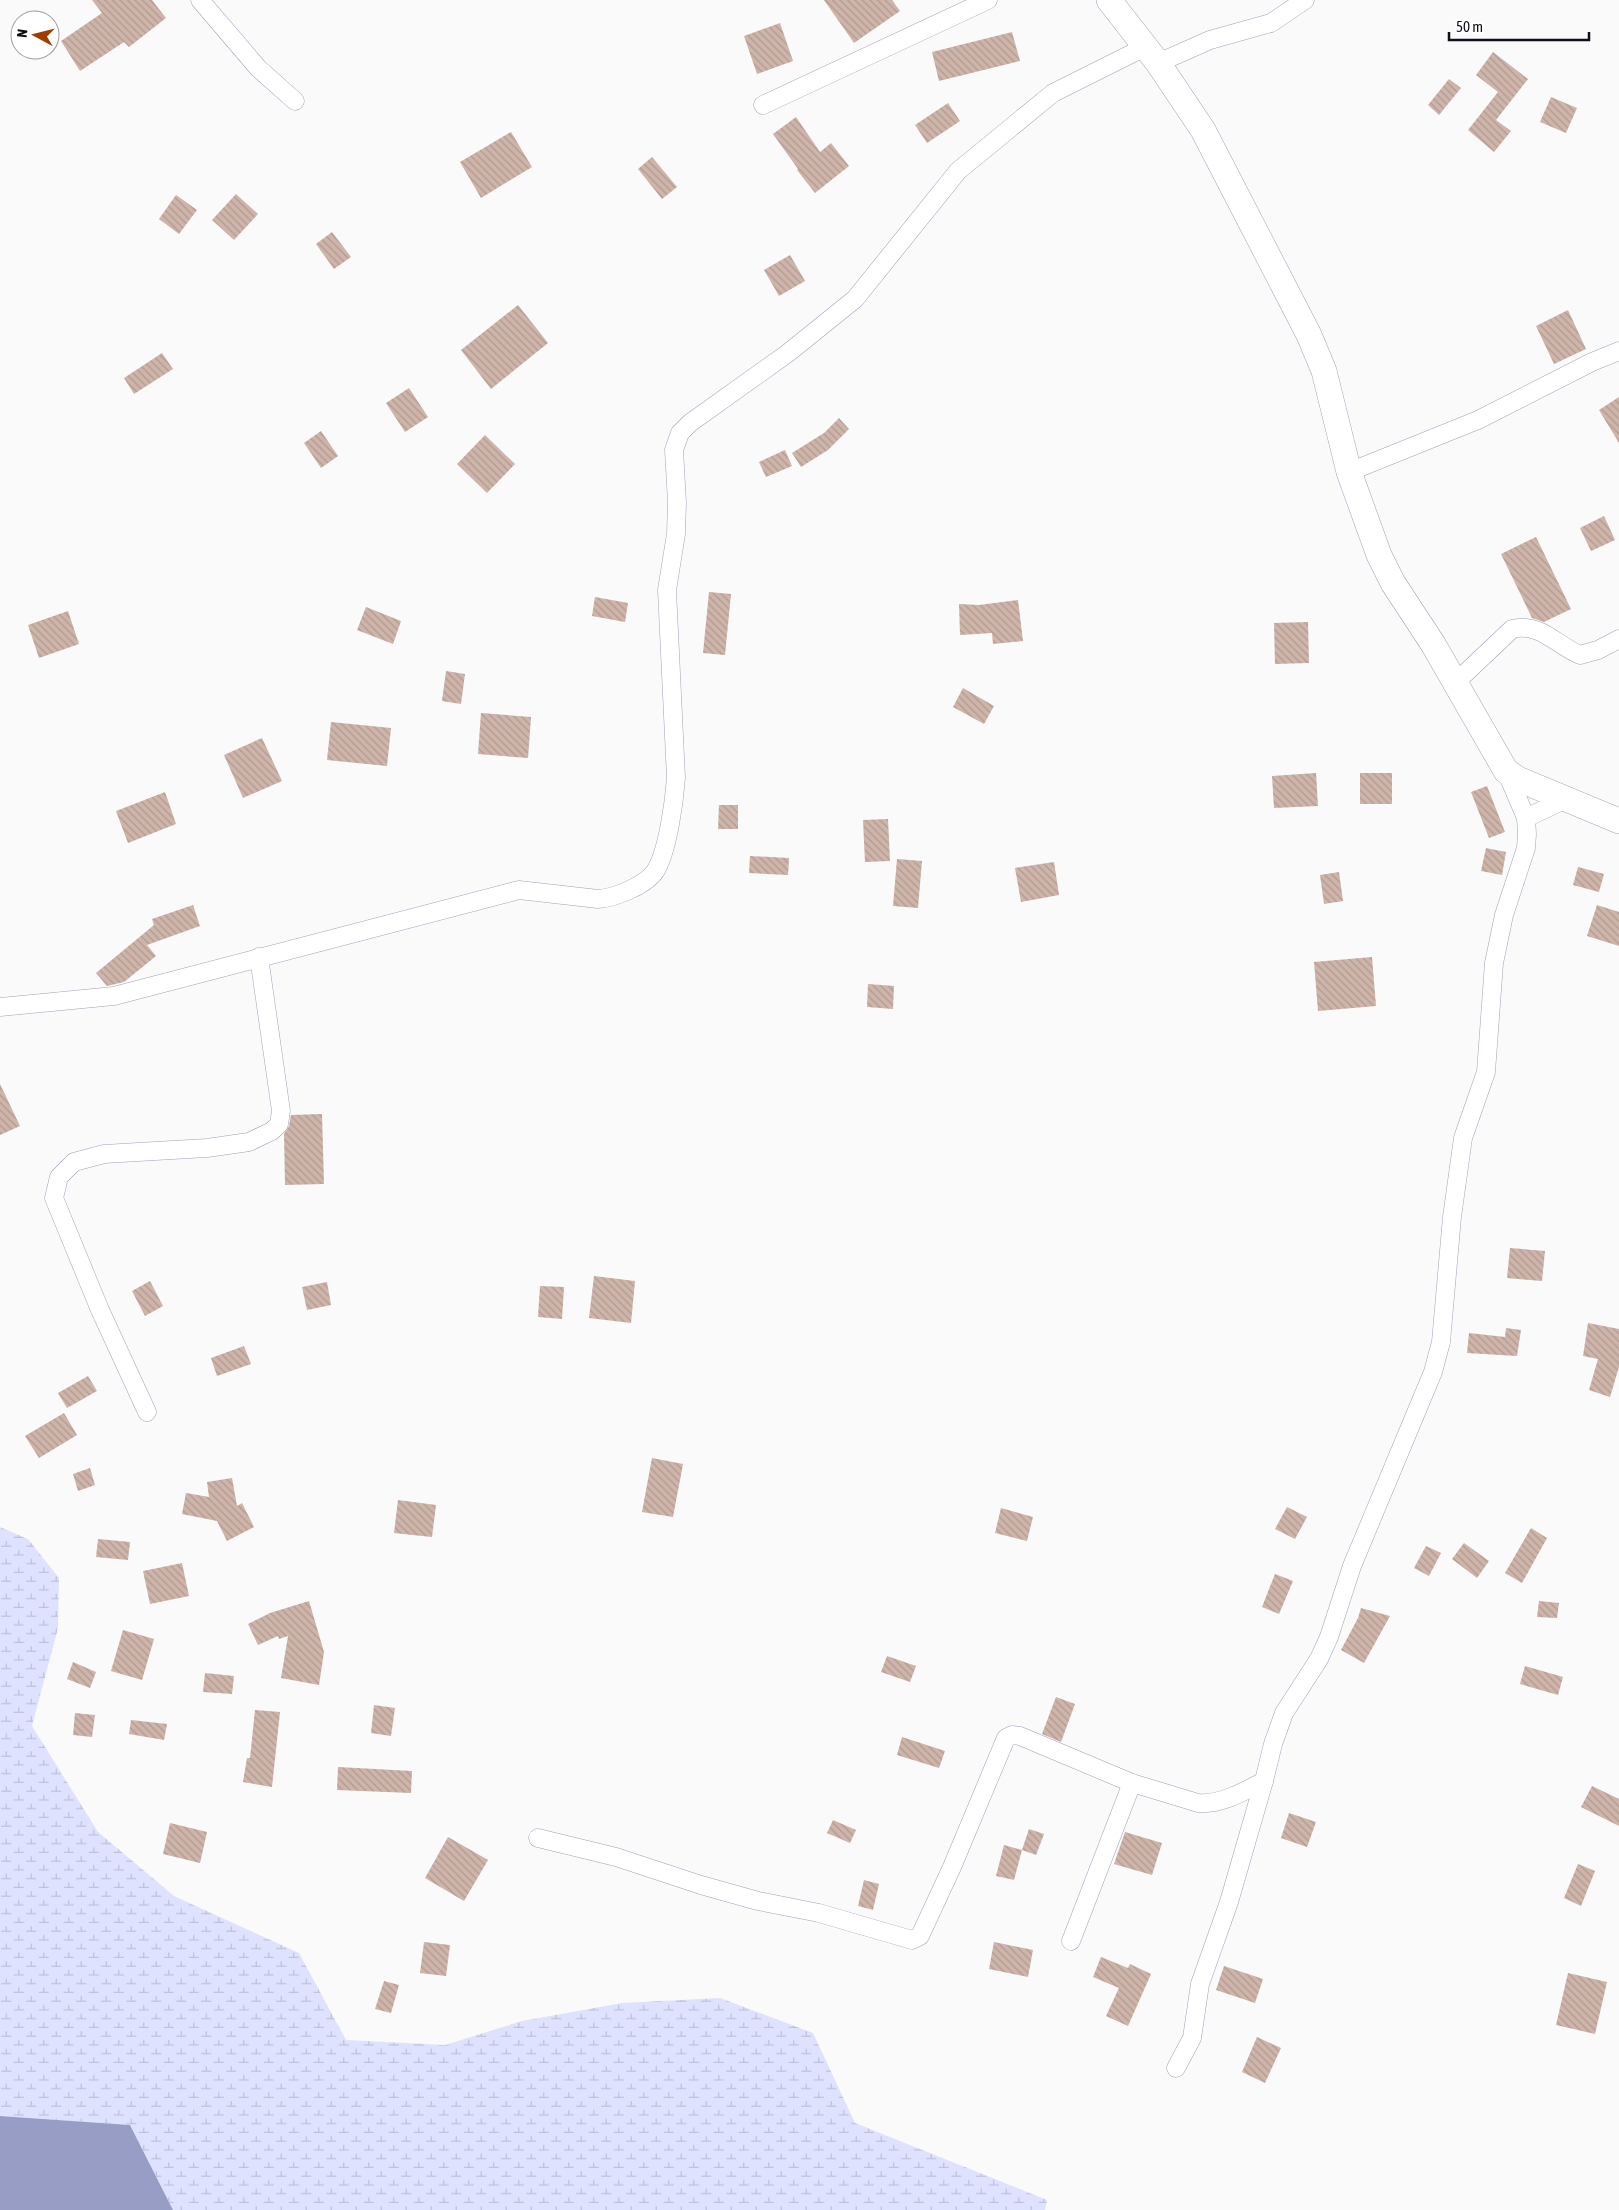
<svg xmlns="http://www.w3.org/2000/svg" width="1619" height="2210" font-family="'Asap Condensed',sans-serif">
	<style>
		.wetland { fill: url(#wetland-marsh) }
		.water { fill: #979dc4 }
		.building { fill: url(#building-back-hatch) }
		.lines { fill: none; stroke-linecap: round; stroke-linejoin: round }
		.street-casing { stroke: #9ea2ba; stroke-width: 19 }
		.secondary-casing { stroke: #9ea2ba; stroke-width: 26 }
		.street { stroke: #fff; stroke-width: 18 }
		.secondary { stroke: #fff; stroke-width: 25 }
	</style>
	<defs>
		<pattern id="wetland-marsh" width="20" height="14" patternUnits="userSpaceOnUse" patternTransform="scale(1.25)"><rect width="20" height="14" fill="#dee2fe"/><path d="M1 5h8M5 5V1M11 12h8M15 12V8" fill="none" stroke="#bdc1d9"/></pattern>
		<pattern id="building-back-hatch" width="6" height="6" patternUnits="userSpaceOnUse" patternTransform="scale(1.25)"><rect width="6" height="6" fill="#ceb4a9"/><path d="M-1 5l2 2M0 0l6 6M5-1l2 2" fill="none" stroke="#b09a91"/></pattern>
	</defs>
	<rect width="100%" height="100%" fill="#fafafa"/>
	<polygon class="wetland" points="0,1527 28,1539 59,1578 58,1628 32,1726 98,1832 174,1896 299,1953 346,2040 445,2045 522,2021 622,2003 720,1998 813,2033 855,2123 1047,2200 1045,2210 173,2210 130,2125 0,2116"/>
	<polygon class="water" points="0,2116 130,2125 173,2210 0,2210"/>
	<g class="building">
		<polygon points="92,0 152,0 166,18 129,47 124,42 80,71 61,41 102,13"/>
		<polygon points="824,0 892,0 900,11 854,43"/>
		<polygon points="780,23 793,61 757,74 744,36"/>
		<polygon points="1012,32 1020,61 939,81 932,52"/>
		<polygon points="1493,52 1528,79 1496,120 1511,131 1494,152 1468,130 1498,92 1476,75"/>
		<polygon points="1449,79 1461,88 1439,115 1428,105"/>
		<polygon points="1551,97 1577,108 1566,133 1540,122"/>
		<polygon points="948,103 960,121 927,143 915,125"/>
		<polygon points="796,117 820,152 831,143 849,166 815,193 797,170 798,169 773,134"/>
		<polygon points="511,132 532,167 481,198 460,162"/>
		<polygon points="652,157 677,187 662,199 638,169"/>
		<polygon points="236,194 258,214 234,240 212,220"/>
		<polygon points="176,195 197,210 179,234 159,219"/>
		<polygon points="332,232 351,257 334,269 316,244"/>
		<polygon points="790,255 805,281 779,296 764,270"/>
		<polygon points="518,305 548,343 491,389 461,350"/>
		<polygon points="1568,310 1586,349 1554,364 1536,326"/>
		<polygon points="162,353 173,369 134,394 124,378"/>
		<polygon points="409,388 428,417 405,432 386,403"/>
		<polygon points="1619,397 1619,443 1599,410"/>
		<polygon points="839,418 849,429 828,450 801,467 792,453 824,433"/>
		<polygon points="321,431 338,456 321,468 304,443"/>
		<polygon points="485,435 515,464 487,493 457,464"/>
		<polygon points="785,450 792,466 766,477 759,462"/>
		<polygon points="1604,516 1615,540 1591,551 1580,528"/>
		<polygon points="1536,537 1571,609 1544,622 1532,618 1501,554"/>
		<polygon points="709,592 731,594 725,655 703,653"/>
		<polygon points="595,597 628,603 625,622 592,616"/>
		<polygon points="1018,600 1023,641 993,644 992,633 960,635 959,604 979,605"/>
		<polygon points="366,607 401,621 393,644 357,630"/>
		<polygon points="68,611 79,644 39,658 28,625"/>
		<polygon points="1308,622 1309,663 1275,664 1274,623"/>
		<polygon points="446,671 465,674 461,704 442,701"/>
		<polygon points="963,688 994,706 984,724 953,707"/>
		<polygon points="481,713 531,717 528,758 478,754"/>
		<polygon points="331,722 391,728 387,766 327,760"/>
		<polygon points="262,738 282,781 243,798 224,755"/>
		<polygon points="1316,773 1318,806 1274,808 1272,776"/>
		<rect x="1360" y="773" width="32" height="31"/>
		<polygon points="1487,786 1505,832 1489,838 1471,792"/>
		<polygon points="165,792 176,824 128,843 116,811"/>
		<polygon points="719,805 738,805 738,829 718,829"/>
		<polygon points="888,819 890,861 865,862 863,820"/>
		<polygon points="1486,848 1506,852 1502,875 1481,871"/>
		<polygon points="750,856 789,858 788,875 749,873"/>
		<polygon points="897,859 922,861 918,908 893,906"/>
		<polygon points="1054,862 1059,895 1021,902 1015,868"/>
		<polygon points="1578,867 1604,874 1599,892 1573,885"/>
		<polygon points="1339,872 1343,901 1324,904 1320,875"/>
		<polygon points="193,905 200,926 147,945 156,956 124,982 107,986 96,973 154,925 152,919"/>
		<polygon points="1597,905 1619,912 1619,946 1587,936"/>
		<polygon points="1372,957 1376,1006 1318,1011 1314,962"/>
		<polygon points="868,984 894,986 893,1009 867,1007"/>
		<polygon points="0,1084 20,1126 0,1135"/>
		<polygon points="322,1114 324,1184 285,1185 284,1134 289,1126 291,1115"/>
		<polygon points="1510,1248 1545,1251 1542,1281 1507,1278"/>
		<polygon points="594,1276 635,1281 631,1323 589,1318"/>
		<polygon points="150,1281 163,1306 145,1316 132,1291"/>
		<polygon points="327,1282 331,1305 307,1310 302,1287"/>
		<polygon points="540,1286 564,1287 562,1319 538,1317"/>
		<polygon points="1588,1323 1619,1329 1619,1367 1610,1397 1589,1390 1598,1359 1583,1356"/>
		<polygon points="1506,1328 1521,1330 1517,1356 1467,1353 1469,1333 1505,1337"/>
		<polygon points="244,1346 251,1364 217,1376 211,1358"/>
		<polygon points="88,1376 97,1391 67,1408 58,1393"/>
		<polygon points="64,1413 77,1435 39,1458 25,1436"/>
		<polygon points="652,1458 683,1464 673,1517 642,1512"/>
		<polygon points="90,1468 95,1485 78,1491 73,1474"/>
		<polygon points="232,1478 237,1506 242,1503 254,1527 227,1541 217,1521 182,1514 186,1493 209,1497 207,1482"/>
		<polygon points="398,1500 436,1505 432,1537 394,1533"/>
		<polygon points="1287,1507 1307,1517 1295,1539 1275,1529"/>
		<polygon points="1001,1508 1033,1517 1027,1541 995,1533"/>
		<polygon points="1531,1528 1547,1538 1522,1583 1505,1573"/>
		<polygon points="98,1539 130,1542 128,1560 96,1557"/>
		<polygon points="1464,1543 1489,1561 1477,1578 1452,1559"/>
		<polygon points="1426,1546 1441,1553 1429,1576 1414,1568"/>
		<polygon points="182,1563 189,1596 150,1604 143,1571"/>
		<polygon points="1275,1574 1293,1581 1279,1614 1262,1607"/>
		<polygon points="309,1601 324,1652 319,1685 281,1678 288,1636 279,1639 278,1636 258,1645 248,1624 270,1613"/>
		<polygon points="1539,1601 1559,1603 1557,1618 1537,1617"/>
		<polygon points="1361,1608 1390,1616 1364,1663 1341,1650 1358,1618"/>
		<polygon points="123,1630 154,1639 142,1680 111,1671"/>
		<polygon points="887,1656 916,1666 910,1682 881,1672"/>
		<polygon points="73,1662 96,1672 90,1688 67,1679"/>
		<polygon points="1525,1666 1563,1677 1558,1695 1520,1684"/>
		<polygon points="205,1673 234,1676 232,1694 203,1692"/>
		<polygon points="1056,1697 1075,1704 1061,1742 1042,1734"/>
		<polygon points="374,1705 395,1708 391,1736 371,1733"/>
		<polygon points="255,1710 280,1712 272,1787 243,1782 247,1758 250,1758"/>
		<polygon points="75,1713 95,1715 92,1737 73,1735"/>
		<polygon points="131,1720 167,1724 164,1740 129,1734"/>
		<polygon points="902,1737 945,1751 939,1768 897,1755"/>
		<polygon points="338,1767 412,1771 411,1793 337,1790"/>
		<polygon points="1592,1786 1619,1799 1619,1826 1581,1807"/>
		<polygon points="1289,1813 1316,1822 1307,1847 1281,1838"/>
		<polygon points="833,1820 856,1830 850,1843 827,1833"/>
		<polygon points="170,1823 207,1832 200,1863 163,1854"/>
		<polygon points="1029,1829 1044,1834 1036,1855 1022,1850"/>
		<polygon points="1125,1832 1162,1843 1152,1875 1114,1864"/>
		<polygon points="448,1837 488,1860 464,1901 425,1878"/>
		<polygon points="1004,1845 1022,1850 1014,1880 996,1876"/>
		<polygon points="1578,1864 1595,1871 1581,1906 1564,1898"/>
		<polygon points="864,1880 879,1884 873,1910 858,1906"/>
		<polygon points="424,1942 450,1945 446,1976 420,1973"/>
		<polygon points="994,1942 1033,1950 1028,1977 989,1969"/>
		<polygon points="1101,1957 1128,1968 1130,1964 1151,1974 1128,2026 1106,2016 1119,1988 1093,1977"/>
		<polygon points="1224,1966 1263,1979 1255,2003 1216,1990"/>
		<polygon points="1568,1973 1607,1982 1595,2034 1556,2025"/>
		<polygon points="384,1981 399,1985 391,2013 375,2009"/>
		<polygon points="1257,2037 1281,2048 1265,2083 1242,2072"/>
	</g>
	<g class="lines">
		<defs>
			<g id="street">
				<polyline points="200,0 258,68 295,101"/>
				<polyline points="1158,63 1210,40 1271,23 1305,0"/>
				<polyline points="763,105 988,0"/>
				<polyline points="1349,472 1478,420 1592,362 1619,351"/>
				<path d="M1455,683L1512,629C1540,622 1556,645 1580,655L1598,650L1619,639"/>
				<polyline points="1526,818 1566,799"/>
				<path d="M0,1007L114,996L519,890L598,899C615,898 647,885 656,870C668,849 674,803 676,778L667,590L676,534L677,502L674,450L680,433L690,423L788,353L855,299L958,171L1053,93L1145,47"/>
				<polyline points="147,1412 100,1310 54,1198 59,1177 74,1162 104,1154 207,1148 249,1142 272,1131 279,1124 281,1111 259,957"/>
				<path d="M538,1838L616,1857L701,1885L758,1901L819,1913L912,1940L920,1936L952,1867L1006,1738L1012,1735L1020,1736L1132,1783L1198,1803C1221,1805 1245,1791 1264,1781"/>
				<polyline points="1071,1941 1132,1783"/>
				<polyline points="1176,2068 1192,2038 1200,1984 1229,1902 1264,1781 1273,1744 1284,1713 1319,1659 1329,1637 1352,1566 1433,1372 1441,1342 1452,1217 1463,1138 1486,1072 1494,963 1504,915 1526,848 1527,834 1526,818 1506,771"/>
			</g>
			<polyline id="secondary" points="1109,0 1158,63 1203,130 1309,335 1324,371 1349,472 1379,555 1393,583 1433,644 1506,771 1518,779 1619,821"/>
		</defs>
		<use href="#street" class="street-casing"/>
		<use href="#secondary" class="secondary-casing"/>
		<use href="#street" class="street"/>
		<use href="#secondary" class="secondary"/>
	</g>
	<g transform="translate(35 35) rotate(277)"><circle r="24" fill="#ffffff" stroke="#9f9fa3"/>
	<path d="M0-4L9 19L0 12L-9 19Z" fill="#9f3c00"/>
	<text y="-8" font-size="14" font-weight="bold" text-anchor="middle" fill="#0e0f18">N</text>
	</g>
	<path d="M1449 32v8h140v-8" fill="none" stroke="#0e0f18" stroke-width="2.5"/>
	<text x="1456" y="32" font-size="15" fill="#0e0f18" stroke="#ffffff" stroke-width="4" paint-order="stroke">50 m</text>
</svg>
